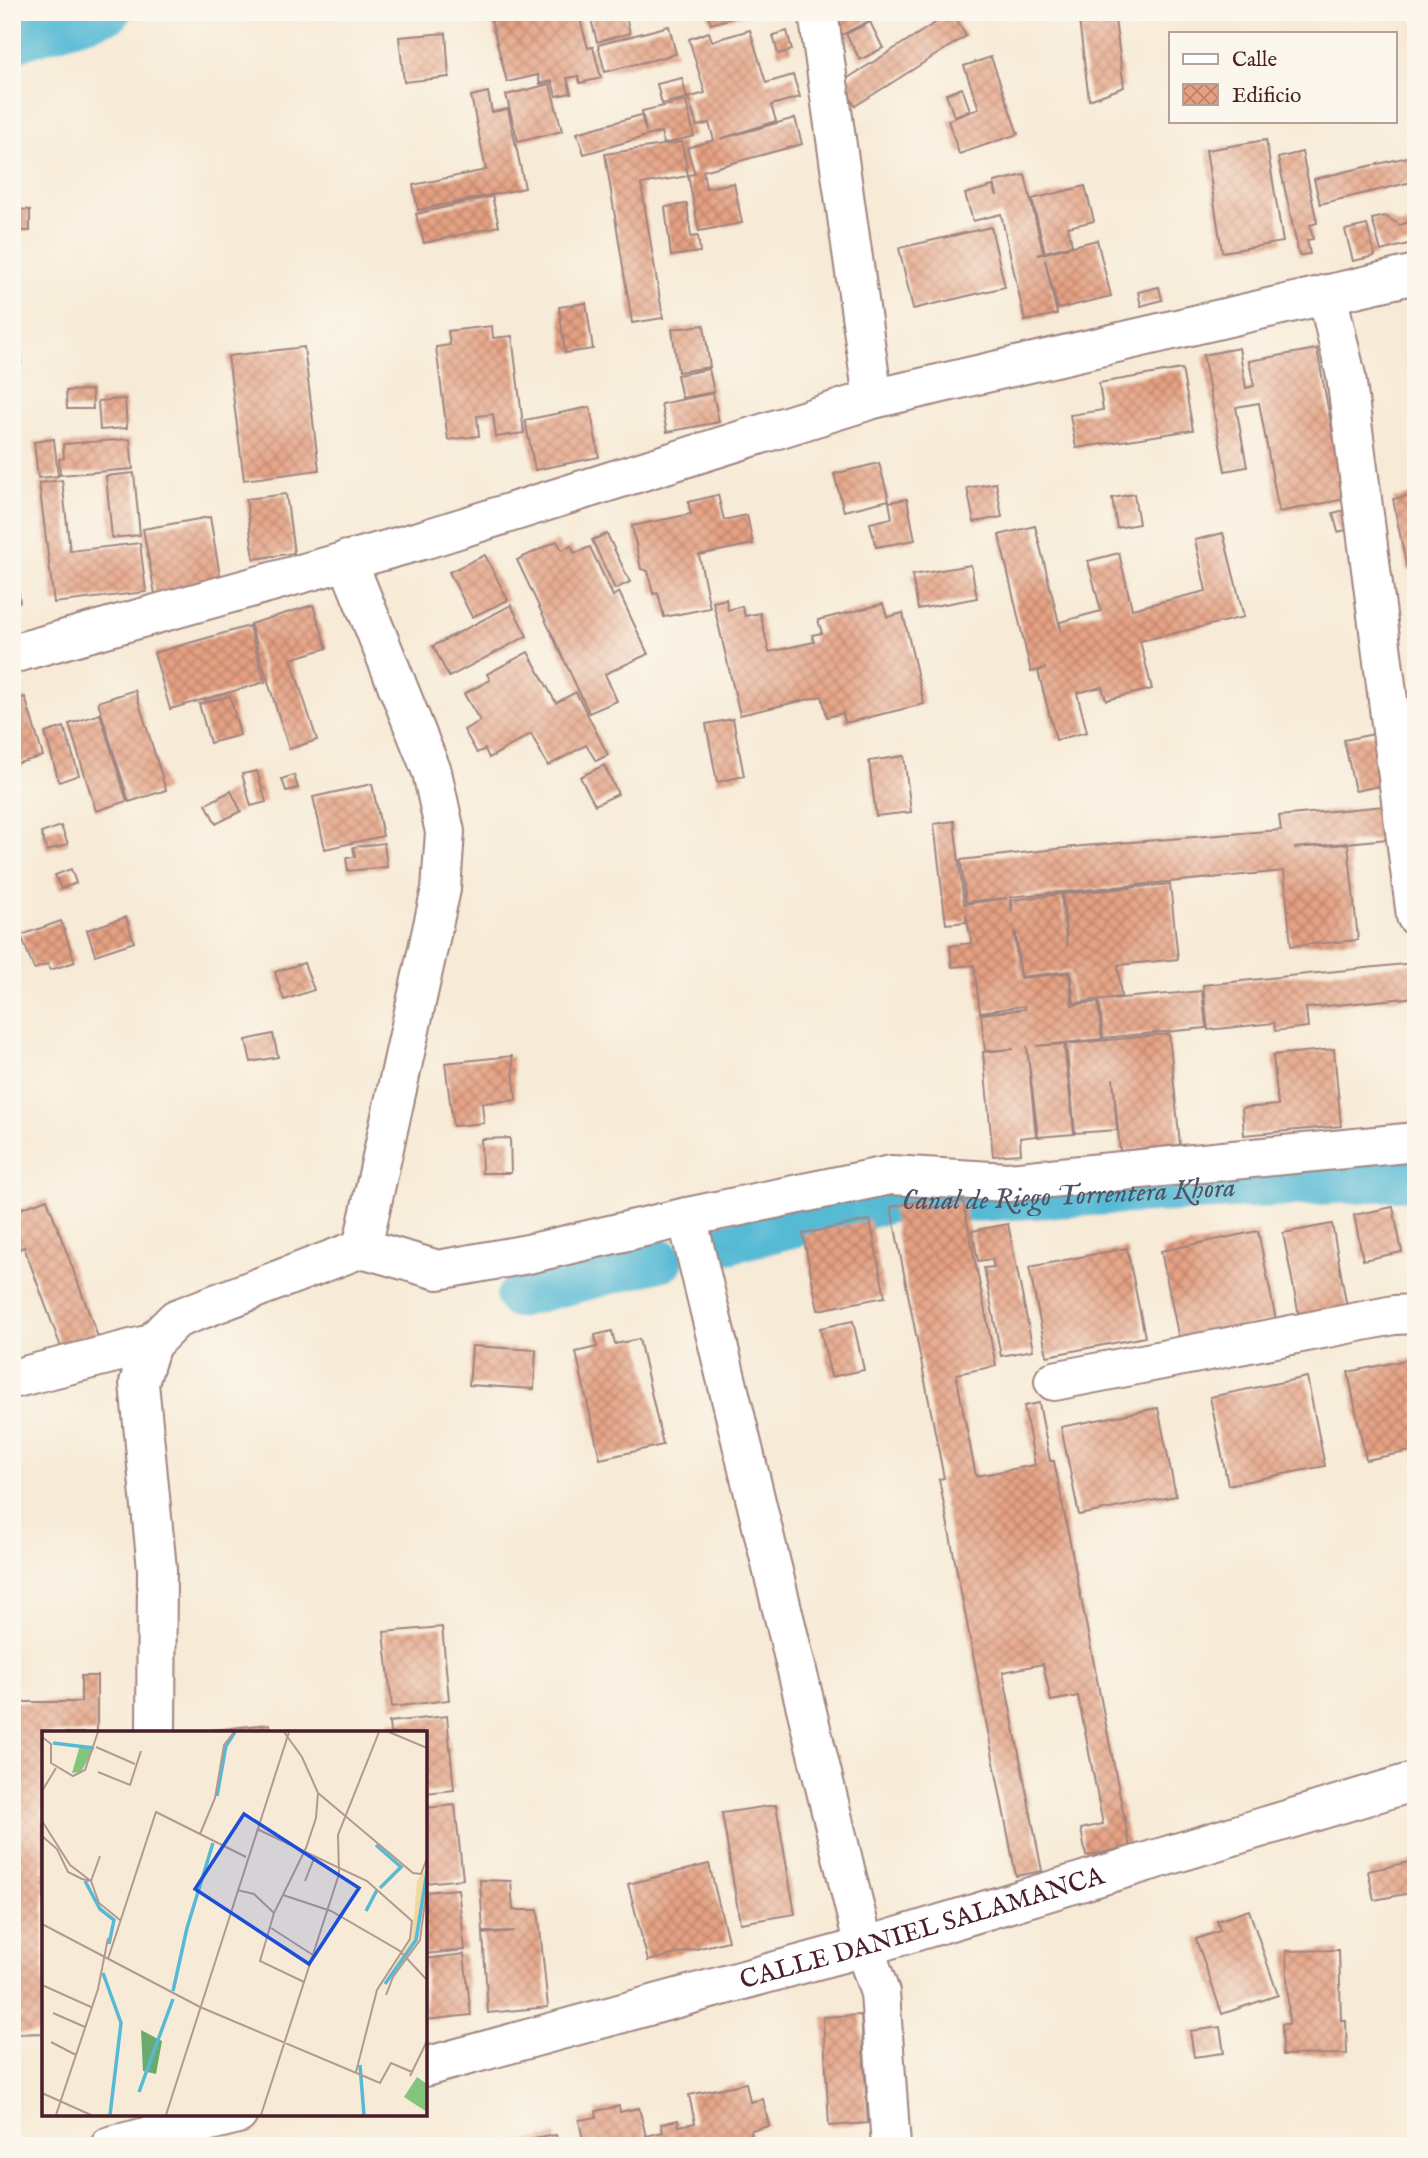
<svg xmlns="http://www.w3.org/2000/svg" width="1428" height="2158" font-family="'IM FELL English',serif">
	<style>
		.lines { fill: none; stroke-linecap: round; stroke-linejoin: round }
		.canal { stroke: #57bad5; stroke-width: 42 }
		.building { fill: url(#building-cross-hatch) }
		.street-casing { stroke: #a08480; stroke-width: 42 }
		.secondary-casing { stroke: #a08480; stroke-width: 42 }
		.street { stroke: #fff; stroke-width: 38 }
		.secondary { stroke: #fff; stroke-width: 38 }
		.labels { text-anchor: middle; dominant-baseline: central; stroke-width: 7; stroke-linejoin: round; paint-order: stroke }
		.street-label { font-size: 26px; fill: #4a1f2b; stroke: #fbf7ec }
		.water-label { font-size: 28px; font-style: italic; fill: #4f5566; stroke: #fbf7ec }
		.inset-river { fill: none; stroke: #57bad5; stroke-width: 3.5 }
		.inset-road { fill: none; stroke: #b29992; stroke-width: 2 }
		.view { fill: #1d4ed8; fill-opacity: 0.15; stroke: #1d4ed8; stroke-width: 3.5 }
		.inset-edge { fill: none; stroke: #4a1f2b; stroke-width: 3.5 }
	</style>
	<defs>
		<pattern id="building-cross-hatch" width="8" height="8" patternUnits="userSpaceOnUse" patternTransform="scale(1.75)"><rect width="8" height="8" fill="#e5a183"/><path d="M0 0l8 8M0 8l8-8" fill="none" stroke="#bc836b"/></pattern>
	</defs>
	<rect width="100%" height="100%" fill="#fbf7ec"/>
	<filter id="ink" filterUnits="userSpaceOnUse"><feTurbulence type="fractalNoise" baseFrequency=".0143" numOctaves="2"/><feDisplacementMap in="SourceGraphic" scale="14" xChannelSelector="R" yChannelSelector="G"/><feConvolveMatrix kernelMatrix="1 2 1 2 8 2 1 2 1" color-interpolation-filters="sRGB"/></filter>
	<filter id="wash" filterUnits="userSpaceOnUse"><feTurbulence type="fractalNoise" baseFrequency=".00686" numOctaves="4" result="noise"/><feDisplacementMap in="SourceGraphic" scale="28" xChannelSelector="R" yChannelSelector="G"/><feGaussianBlur stdDeviation="1.57" result="paint"/><feColorMatrix in="noise" values="0 0 0 0 0 0 0 0 0 0 0 0 0 0 0 0 0 1.4 0 .05"/><feComposite in="paint" operator="in"/></filter>
	<g filter="url(#wash)">
		<rect width="100%" height="100%" fill="#f7ead6"/>
		<g class="lines">
			<g class="canal">
				<polyline points="12,42 110,12"/>
				<path id="s1" d="M728,1243L895,1201H973L1416,1179"/>
				<polyline points="517,1297 663,1260"/>
			</g>
		</g>
		<g id="blocks">
			<g class="building">
				<polygon points="489,12 578,12 588,48 593,47 601,78 580,83 578,76 567,78 571,93 556,96 552,81 540,84 538,75 507,82"/>
				<polygon points="589,12 625,12 630,33 597,42"/>
				<polygon points="707,12 750,12 750,13 711,24"/>
				<polygon points="831,12 888,12 841,35"/>
				<polygon points="928,12 952,12 966,36 855,106 840,83 935,23"/>
				<polygon points="1078,12 1114,12 1124,87 1089,100"/>
				<polygon points="870,22 883,48 860,60 846,34"/>
				<polygon points="669,26 676,54 605,72 598,45"/>
				<polygon points="750,30 766,83 793,75 800,97 771,105 776,121 720,139 795,118 802,144 703,171 706,188 734,183 742,223 699,231 688,175 695,174 687,148 714,140 709,123 697,126 688,98 705,93 689,39 709,32 712,41"/>
				<polygon points="787,31 792,50 778,54 773,35"/>
				<polygon points="446,33 449,77 404,82 399,37"/>
				<polygon points="991,57 1018,134 959,154 948,120 979,109 964,66"/>
				<polygon points="682,78 687,98 662,104 657,84"/>
				<polygon points="550,84 562,131 518,142 506,95"/>
				<polygon points="962,88 970,110 954,116 946,94"/>
				<polygon points="488,92 492,112 508,109 525,188 418,210 413,185 486,170 471,96"/>
				<polygon points="686,101 694,136 664,144 661,132 584,154 577,133 641,115 646,132 642,111"/>
				<polygon points="1266,140 1283,242 1222,252 1206,150"/>
				<polygon points="682,142 688,176 641,184 663,318 632,323 605,154"/>
				<polygon points="1302,152 1317,223 1310,225 1313,239 1307,240 1310,254 1299,255 1278,158"/>
				<polygon points="1416,155 1416,194 1412,182 1320,204 1314,179"/>
				<polygon points="1025,175 1043,252 1038,255 1097,240 1111,296 1058,309 1045,260 1057,314 1025,321 1001,214 973,221 965,194 993,186 997,196 994,182"/>
				<polygon points="1085,186 1094,221 1068,227 1072,245 1045,252 1032,199"/>
				<polygon points="492,196 499,226 424,243 416,214"/>
				<polygon points="687,204 691,237 698,236 700,252 671,256 665,207"/>
				<polygon points="12,209 30,210 30,231 12,231"/>
				<polygon points="1385,216 1400,225 1412,221 1416,242 1381,251 1372,219"/>
				<polygon points="1367,225 1375,256 1353,261 1345,230"/>
				<polygon points="991,227 1005,287 913,309 899,248"/>
				<polygon points="12,286 21,338 12,339"/>
				<polygon points="1159,287 1162,300 1141,306 1138,292"/>
				<polygon points="586,303 593,349 565,353 559,307"/>
				<polygon points="704,325 710,367 678,372 672,329"/>
				<polygon points="492,326 493,338 512,336 524,433 496,437 493,414 477,416 479,436 448,440 436,347 450,345 448,331"/>
				<polygon points="19,342 21,363 12,364 12,343"/>
				<polygon points="304,347 319,470 244,480 228,356"/>
				<polygon points="1239,348 1246,388 1254,386 1249,361 1317,349 1345,499 1279,512 1259,403 1236,407 1247,467 1225,471 1203,355"/>
				<polygon points="709,369 714,392 682,398 677,375"/>
				<polygon points="1182,369 1193,430 1076,448 1070,415 1103,410 1099,383"/>
				<polygon points="92,390 93,409 67,409 66,391"/>
				<polygon points="713,393 719,422 667,432 661,404"/>
				<polygon points="125,399 127,428 100,430 98,401"/>
				<polygon points="590,407 599,457 535,470 525,420"/>
				<polygon points="54,439 58,476 38,478 34,442"/>
				<polygon points="130,439 133,469 60,475 59,459 64,458 63,444"/>
				<polygon points="879,463 889,500 844,511 834,474"/>
				<polygon points="134,473 140,535 112,538 106,476"/>
				<polygon points="62,480 70,551 140,543 146,592 54,603 39,483"/>
				<polygon points="996,483 1002,517 974,522 967,488"/>
				<polygon points="286,494 294,553 254,559 246,499"/>
				<polygon points="1134,494 1139,524 1117,528 1112,498"/>
				<polygon points="718,495 724,520 747,515 753,544 699,555 710,608 664,617 658,593 653,594 648,571 641,569 632,526 691,514 688,502"/>
				<polygon points="1414,495 1416,507 1416,568 1407,570 1393,499"/>
				<polygon points="907,499 915,540 876,547 870,523 892,518 889,502"/>
				<polygon points="1349,509 1354,528 1338,532 1333,513"/>
				<polygon points="210,517 221,582 155,594 143,529"/>
				<polygon points="1035,526 1061,631 1060,622 1101,611 1088,561 1119,553 1132,609 1206,591 1195,540 1223,533 1244,617 1140,641 1152,689 1106,700 1102,687 1077,693 1087,732 1056,740 1038,671 1046,668 1031,672 999,535"/>
				<polygon points="607,534 630,582 615,589 592,540"/>
				<polygon points="557,541 562,550 571,546 575,553 590,547 613,596 619,592 648,654 605,674 617,701 589,713 517,560"/>
				<polygon points="12,554 20,602 12,603"/>
				<polygon points="485,555 508,600 472,617 449,572"/>
				<polygon points="971,565 977,598 918,609 912,575"/>
				<polygon points="726,599 728,610 742,606 745,616 760,613 769,652 814,642 812,635 822,633 818,620 883,604 887,617 903,613 924,704 845,723 843,713 827,717 822,696 740,715 713,602"/>
				<polygon points="313,605 327,648 291,659 317,740 289,749 250,624"/>
				<polygon points="511,605 527,636 449,677 433,646"/>
				<polygon points="249,626 265,682 170,709 154,653"/>
				<polygon points="528,652 556,703 576,692 608,755 596,761 586,745 548,766 531,734 489,758 485,749 477,753 464,730 480,721 464,694 490,680 487,674"/>
				<polygon points="135,690 166,790 129,802 98,702"/>
				<polygon points="230,696 240,735 210,743 199,704"/>
				<polygon points="25,697 43,756 12,765 12,701"/>
				<polygon points="100,714 127,801 96,811 69,724"/>
				<polygon points="733,719 744,776 717,782 706,724"/>
				<polygon points="64,727 79,775 59,782 45,733"/>
				<polygon points="1379,733 1390,784 1355,791 1344,740"/>
				<polygon points="904,756 911,812 876,816 869,761"/>
				<polygon points="604,765 618,794 595,805 580,777"/>
				<polygon points="257,771 266,802 251,806 242,774"/>
				<polygon points="294,775 298,788 286,791 282,779"/>
				<polygon points="372,784 383,836 325,849 313,797"/>
				<polygon points="231,791 241,811 216,824 206,804"/>
				<polygon points="1395,805 1398,838 1294,848 1348,844 1358,940 1291,946 1284,871 1010,897 1012,912 1012,900 1061,894 1067,946 1063,894 1170,884 1178,959 1118,965 1121,997 1074,1003 1070,971 1021,977 1016,933 1014,933 1020,978 1069,973 1072,1005 1098,1002 1102,1039 1036,1046 1064,1044 1074,1134 1038,1137 1027,1046 1036,1136 1020,1138 1021,1154 993,1156 983,1052 1014,1049 985,1051 981,1014 1025,1009 1024,1006 980,1012 974,965 952,967 950,946 971,943 971,939 966,914 966,922 946,924 934,824 954,821 964,904 1007,898 966,902 961,860 1083,846 1281,830 1279,816"/>
				<polygon points="61,826 68,844 47,851 41,833"/>
				<polygon points="384,843 387,867 348,871 346,858 355,857 353,847"/>
				<polygon points="71,869 76,883 61,889 55,875"/>
				<polygon points="126,917 134,942 95,955 87,930"/>
				<polygon points="61,921 75,962 50,970 48,964 34,969 21,935"/>
				<polygon points="304,963 314,990 284,1000 275,972"/>
				<polygon points="1414,963 1416,997 1306,1008 1308,1027 1275,1031 1274,1023 1208,1030 1203,985"/>
				<polygon points="1202,991 1206,1028 1103,1038 1099,1000"/>
				<polygon points="273,1034 278,1057 251,1062 246,1040"/>
				<polygon points="1169,1034 1180,1145 1120,1151 1113,1078 1117,1130 1075,1133 1066,1044"/>
				<polygon points="1334,1049 1341,1126 1244,1135 1242,1108 1278,1105 1273,1055"/>
				<polygon points="512,1056 516,1100 482,1103 484,1123 453,1126 445,1063"/>
				<polygon points="510,1138 511,1173 482,1173 481,1139"/>
				<polygon points="47,1199 98,1337 62,1350 24,1247 12,1251 12,1212"/>
				<polygon points="925,1200 927,1209 963,1201 996,1366 956,1374 976,1476 1035,1465 1024,1406 1039,1403 1050,1461 1054,1461 1130,1847 1086,1856 1081,1829 1103,1824 1078,1696 1051,1701 1043,1664 1003,1672 1042,1871 1016,1876 939,1479 944,1478 891,1207"/>
				<polygon points="1393,1207 1402,1252 1363,1260 1354,1215"/>
				<polygon points="870,1220 885,1297 818,1310 803,1234"/>
				<polygon points="1008,1224 1033,1350 1001,1356 984,1268 994,1267 992,1259 978,1261 972,1231"/>
				<polygon points="1332,1224 1348,1313 1300,1321 1283,1233"/>
				<polygon points="1258,1231 1276,1320 1179,1339 1161,1251"/>
				<polygon points="1127,1248 1145,1337 1047,1356 1029,1267"/>
				<polygon points="853,1321 864,1370 831,1377 820,1328"/>
				<polygon points="612,1331 615,1344 639,1339 663,1445 600,1459 576,1352 597,1347 595,1335"/>
				<polygon points="472,1346 536,1350 534,1389 469,1385"/>
				<polygon points="1416,1358 1416,1450 1366,1460 1348,1372"/>
				<polygon points="1307,1377 1325,1466 1228,1485 1210,1397"/>
				<polygon points="1158,1408 1176,1496 1079,1515 1061,1427"/>
				<polygon points="442,1627 449,1700 392,1707 384,1632"/>
				<polygon points="81,1676 97,1676 97,1733 44,1733 44,2033 12,2034 12,1702 81,1702"/>
				<polygon points="447,1716 454,1790 425,1793 425,1733 390,1733 389,1722"/>
				<polygon points="270,1724 271,1733 213,1733 212,1730"/>
				<polygon points="455,1805 463,1879 425,1883 425,1808"/>
				<polygon points="776,1805 795,1914 740,1923 722,1813"/>
				<polygon points="1414,1861 1416,1892 1374,1900 1368,1871"/>
				<polygon points="709,1864 728,1941 648,1961 628,1884"/>
				<polygon points="480,1880 511,1881 513,1910 538,1910 548,2007 488,2013 483,1934 514,1931 483,1932"/>
				<polygon points="458,1889 465,1950 425,1954 425,1892"/>
				<polygon points="1249,1910 1278,1995 1222,2014 1196,1939 1220,1931 1217,1921"/>
				<polygon points="1339,1950 1341,2020 1346,2020 1347,2054 1283,2055 1282,2024 1289,2024 1286,1951"/>
				<polygon points="464,1954 471,2015 425,2020 425,1959"/>
				<polygon points="861,2015 868,2123 829,2126 823,2017"/>
				<polygon points="1220,2027 1224,2053 1194,2057 1190,2031"/>
				<polygon points="746,2083 750,2102 763,2099 769,2126 751,2130 752,2139 718,2146 584,2146 579,2120 597,2117 596,2111 619,2106 620,2112 639,2108 646,2136 663,2132 661,2124 678,2120 679,2126 695,2123 689,2095"/>
				<polygon points="556,2135 558,2146 508,2146 507,2144"/>
			</g>
		</g>
	</g>
	<g filter="url(#ink)">
		<use href="#blocks" fill-opacity="0" stroke="#a08480" stroke-width="2"/>
		<g class="lines">
			<defs>
				<g id="street">
					<polyline points="818,12 873,399"/>
					<polyline points="1327,294 1346,376 1416,916"/>
					<polyline points="347,560 432,772 445,832 441,889 362,1248"/>
					<polyline points="687,1217 864,1947 880,1993 891,2146"/>
					<polyline points="12,1379 151,1344"/>
					<polyline points="1054,1381 1394,1315 1416,1314"/>
					<polyline points="156,1733 157,1569 139,1383 151,1344 176,1319 362,1248 438,1270 528,1254 687,1217 891,1175 1008,1182 1416,1142"/>
					<path id="s2" d="M425,2067L864,1947L1416,1781"/>
					<polyline points="110,2146 238,2114"/>
				</g>
				<polyline id="secondary" points="12,654 426,539 873,399 1416,274"/>
			</defs>
			<use href="#street" class="street-casing"/>
			<use href="#secondary" class="secondary-casing"/>
			<use href="#street" class="street"/>
			<use href="#secondary" class="secondary"/>
		</g>
	</g>
	<g class="labels">
		<g class="street-label">
			<text stroke="none"><textPath href="#s2" startOffset="516">CALLE DANIEL SALAMANCA</textPath></text>
		</g>
		<g class="water-label">
			<text stroke="none"><textPath href="#s1" startOffset="346">Canal de Riego Torrentera Khora</textPath></text>
		</g>
	</g>
	<g transform="translate(42 1731)">
		<rect width="385" height="385" fill="#f7ead6"/>
		<path d="M99,299L120,310L114,343L101,340Z" fill="#6baa6c"/>
		<path d="M385,136L377,206L358,236L344,248L370,208L375,150Z" fill="#eeda9e"/>
		<path d="M38,14L52,17L39,41L30,42Z" fill="#84c57d"/>
		<path d="M375,346L385,353V381L362,366Z" fill="#84c57d"/>
		<path class="inset-river" d="M11,12L52,17M175,65L184,15L193,1M334,114L359,136L338,157M43,150L58,178L72,189L67,213M324,180L335,159M61,242L79,292L68,384M343,253L374,209L385,141M131,260L145,197L171,112M318,334L322,384M97,361L131,268"/>
		<path class="inset-road" d="M242,1L260,26L276,62L371,142L379,143L385,127M347,1L385,17M0,6L9,13V32L31,45L43,39L56,1M54,16L93,33M56,41L88,54L99,20M0,60L14,37M0,90L28,134L49,150L57,172L78,189M215,98L325,150L370,190L368,208L335,259L314,341M158,103L173,67L182,14L192,1M0,105L15,118L26,141L40,148L49,150L58,125M263,150L273,125M195,159L212,163L232,182M241,164L289,180L358,220L385,249M0,193L158,276L338,352L349,332L370,341M229,197L271,224M66,228L114,81L204,126M262,251L218,230L232,182L264,117L274,87L276,62M0,254L49,276M344,264L351,246L378,209L385,155M11,282L43,296M9,311L34,324M368,345L385,310M0,362L49,384M14,384L56,258L66,207M124,384L247,1M219,384L297,143L296,104L337,1"/>
		<path class="view" d="M202,83L317,157L267,233L153,158Z"/>
		<rect width="385" height="385" class="inset-edge"/>
	</g>
	<rect width="1428" height="2158" fill="none" stroke="#fbf7ec" stroke-width="42"/>
	<rect x="1169" y="32" width="228" height="91" fill="#fbf7ec" stroke="#b4a19f" stroke-width="2"/>
	<rect x="1183" y="54" width="35" height="10" fill="#ffffff" stroke="#b4a19f" stroke-width="2"/>
	<text x="1232" y="66" font-size="21" fill="#4a1f2b">Calle</text>
	<rect x="1183" y="84" width="35" height="21" fill="url(#building-cross-hatch)" stroke="#b4a19f" stroke-width="2"/>
	<text x="1232" y="102" font-size="21" fill="#4a1f2b">Edificio</text>
</svg>
